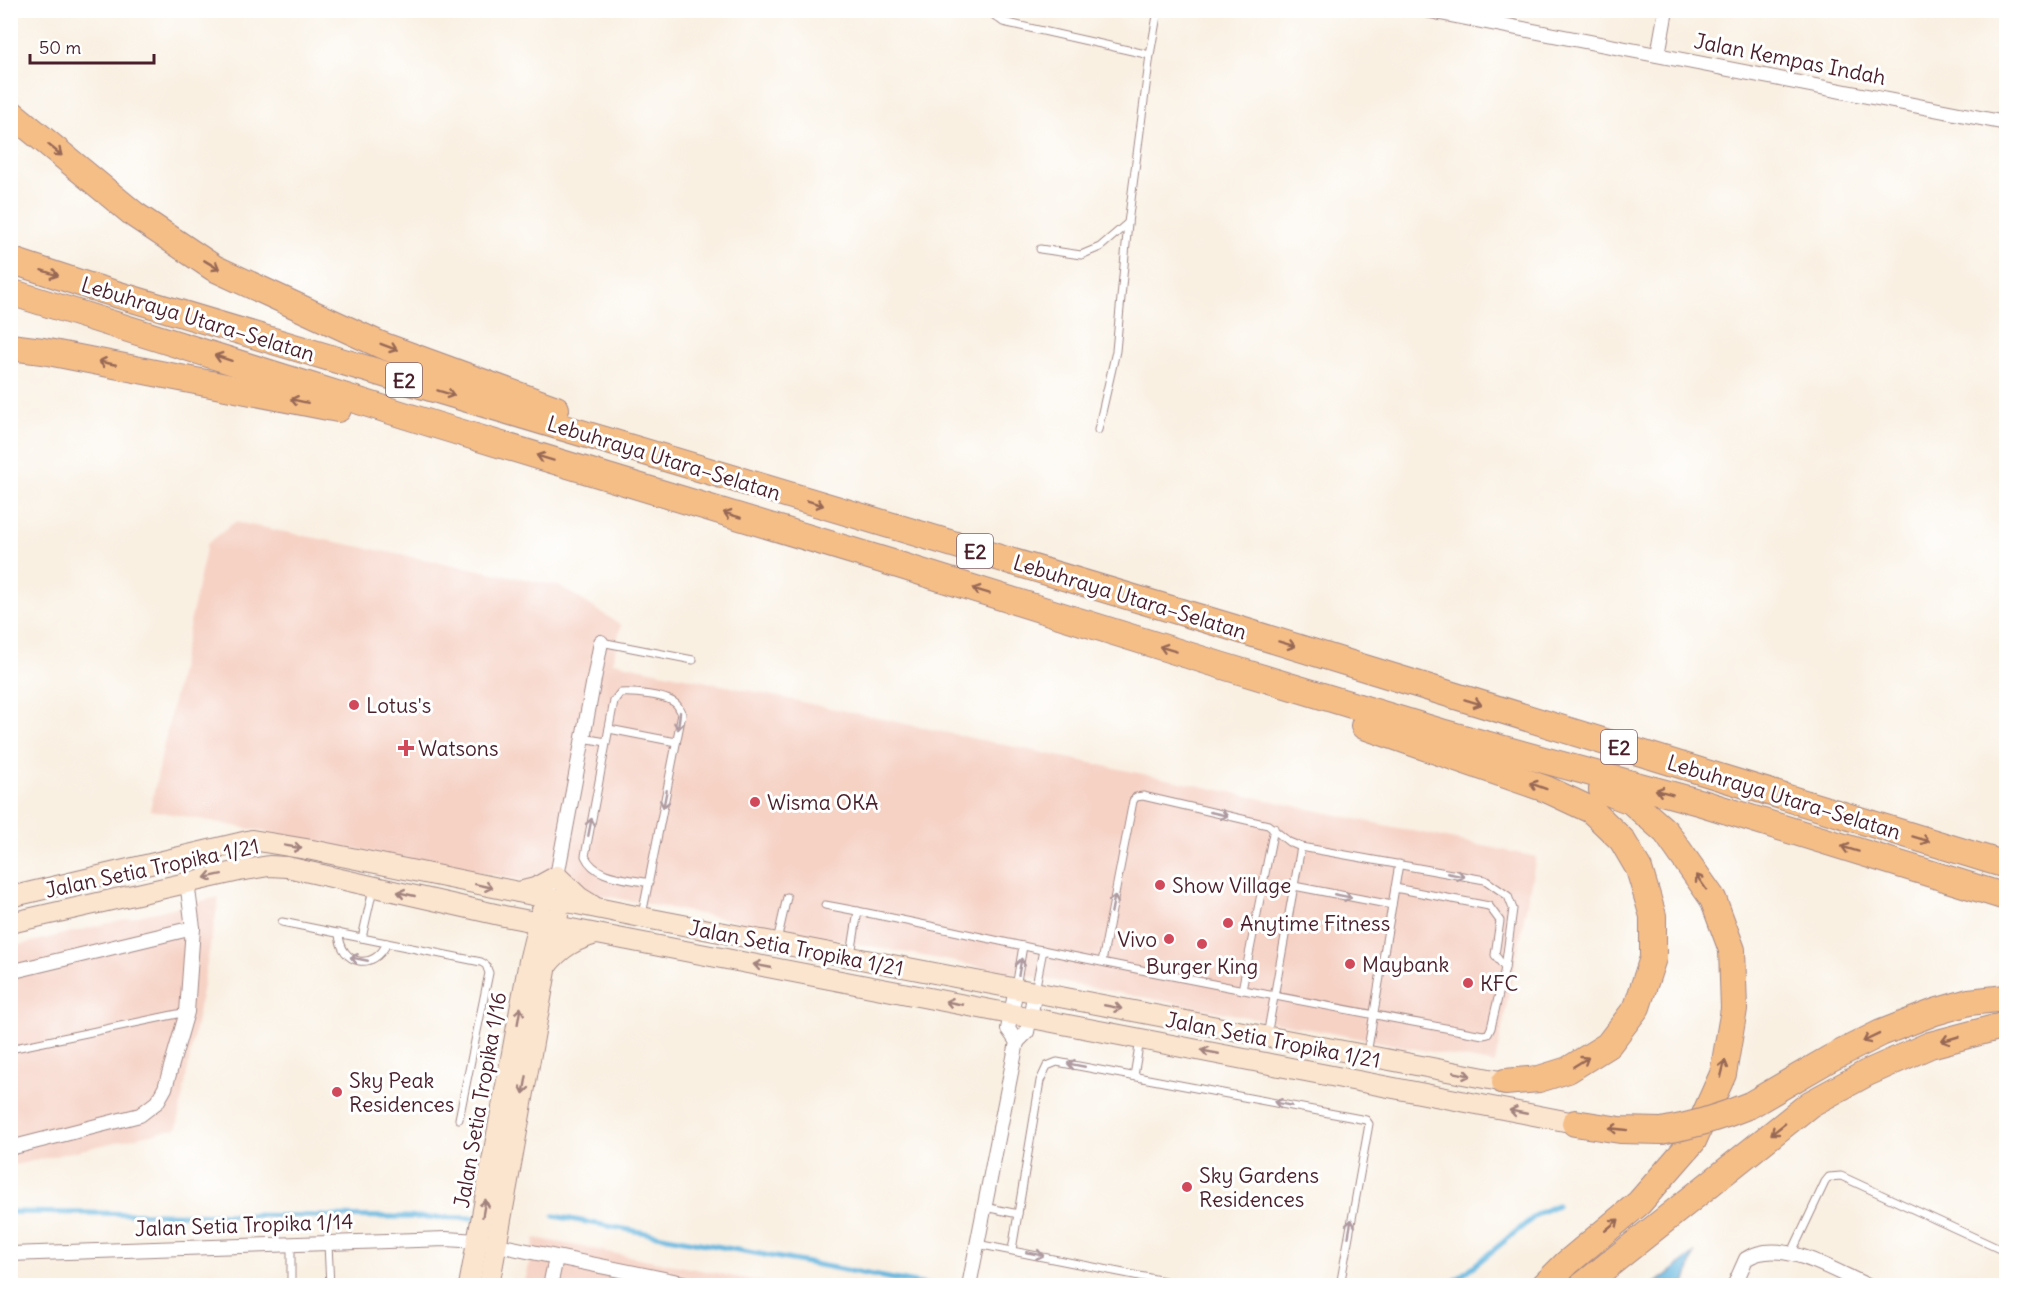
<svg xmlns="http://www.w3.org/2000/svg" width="2017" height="1296" font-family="Delius,sans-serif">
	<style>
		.built { fill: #f6d2c5 }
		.water { fill: #62b5de; stroke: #566a84; stroke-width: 1.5 }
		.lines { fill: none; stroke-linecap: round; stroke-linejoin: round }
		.stream { stroke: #62b5de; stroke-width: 5 }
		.lane-casing { stroke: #a28886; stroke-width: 9 }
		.street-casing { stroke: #a28886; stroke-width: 16 }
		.secondary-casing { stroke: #a28886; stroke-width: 22 }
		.highway-casing { stroke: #a28886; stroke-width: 28 }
		.lane { stroke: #fff; stroke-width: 7 }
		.street { stroke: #fff; stroke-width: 14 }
		.secondary { stroke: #fbe5cf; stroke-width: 20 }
		.highway { stroke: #f6be87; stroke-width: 26 }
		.highway-bridge-casing { stroke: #a28886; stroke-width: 28; stroke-linecap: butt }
		.highway-bridge { stroke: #f6be87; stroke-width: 26 }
		.oneway { stroke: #976754 }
		.oneway2 { stroke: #ae9aa0 }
		.oneway3 { stroke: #a2827d }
		.poi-dot { fill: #d1495b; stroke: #fff; stroke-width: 2 }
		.labels { text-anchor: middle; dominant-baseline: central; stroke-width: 6; stroke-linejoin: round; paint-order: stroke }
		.shield { fill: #fff; stroke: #80626b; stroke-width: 1.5 }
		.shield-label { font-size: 20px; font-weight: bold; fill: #4a1f2b }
		.street-label { font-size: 21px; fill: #4a1f2b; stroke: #fff }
		.poi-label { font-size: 21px; fill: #4a1f2b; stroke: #fff; text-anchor: start }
	</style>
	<rect width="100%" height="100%" fill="#fff"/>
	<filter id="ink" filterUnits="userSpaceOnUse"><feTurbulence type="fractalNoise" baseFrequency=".0167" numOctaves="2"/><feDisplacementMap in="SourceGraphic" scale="12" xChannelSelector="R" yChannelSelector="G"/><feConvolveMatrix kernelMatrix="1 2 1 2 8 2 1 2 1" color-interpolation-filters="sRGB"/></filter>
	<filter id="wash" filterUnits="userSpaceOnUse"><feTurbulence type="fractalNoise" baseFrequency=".008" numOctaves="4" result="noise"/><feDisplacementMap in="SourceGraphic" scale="24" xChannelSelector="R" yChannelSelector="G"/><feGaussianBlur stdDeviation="1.35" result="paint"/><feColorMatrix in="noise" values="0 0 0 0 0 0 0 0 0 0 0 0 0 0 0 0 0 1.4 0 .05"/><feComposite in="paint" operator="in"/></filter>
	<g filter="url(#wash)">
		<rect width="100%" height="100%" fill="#f9f0e2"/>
		<g class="built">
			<polygon points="235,522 560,586 621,625 613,662 1536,857 1495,1064 150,810 207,544"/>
			<polygon points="219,897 177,1128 11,1166 10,947"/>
			<polygon points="535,1238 778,1285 524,1286"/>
		</g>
		<polygon class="water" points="1694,1254 1685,1285 1653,1285"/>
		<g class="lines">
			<g class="stream">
				<polyline points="10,1212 476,1218"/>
				<polyline points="554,1216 932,1286"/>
				<polyline points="1449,1286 1539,1213 1557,1205"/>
			</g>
		</g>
	</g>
	<g filter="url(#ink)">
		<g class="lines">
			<defs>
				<g id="lane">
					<polyline points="987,10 1003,22 1150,55 1158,10"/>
					<polyline points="1040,249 1081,255 1100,247 1128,223"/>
					<polyline points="1098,430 1116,351 1128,223 1150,55"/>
					<polyline points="601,642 693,660"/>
					<polyline points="609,729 676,742"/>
					<polyline points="583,738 606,742"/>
					<polyline points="1294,886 1392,905"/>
					<polyline points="1395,888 1489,906 1500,921 1495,955 1505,968"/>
					<path d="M825,905C898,918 970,935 1042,950C1189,980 1336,1008 1483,1035L1488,1034L1491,1028L1505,968L1513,909L1508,896L1485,880L1301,847L1289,842L1268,825L1143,796L1136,797L1133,801L1102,962"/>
					<path d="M642,915L682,714C680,711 679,707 677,705C669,695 632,692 620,693L614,701L585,856C595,879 627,878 649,883"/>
					<polyline points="282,922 481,962 486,965 489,973 459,1119"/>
					<path d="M339,933C340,965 374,972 387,943"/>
					<polyline points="362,938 373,889"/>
					<polyline points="777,941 787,897"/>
					<polyline points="851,955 858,911"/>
					<polyline points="1016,987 1023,946"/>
					<polyline points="1242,990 1274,828"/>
					<polyline points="1035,991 1043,950"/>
					<polyline points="1267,1036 1301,847"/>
					<polyline points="10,1049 187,1012"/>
					<polyline points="1367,1054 1399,864"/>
					<polyline points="1134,1076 1140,1040"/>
					<polyline points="985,1207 1018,1214"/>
					<polyline points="328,1244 330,1286"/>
					<polyline points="977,1244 1190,1286"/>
					<polyline points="1012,1250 1040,1081 1047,1066 1057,1062 1366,1120 1369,1124 1340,1286"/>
					<polyline points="1792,1252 1825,1182 1829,1177 1841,1176 2006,1252"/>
					<polyline points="291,1286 291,1245"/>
					<polyline points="358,1286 405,1286"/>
				</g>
				<g id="street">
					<polyline points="1425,10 2006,123"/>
					<polyline points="1658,55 1666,10"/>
					<polyline points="552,884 557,876 601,642"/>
					<polyline points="10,972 193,928"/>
					<polyline points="1016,989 1008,1029 1017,1042"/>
					<polyline points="1017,1042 1027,1032 1035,992"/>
					<polyline points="10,1148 140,1115 157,1102 165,1088 187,1012 193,928 187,882"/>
					<polyline points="10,1254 446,1239 478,1241 698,1286"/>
					<polyline points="550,1286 556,1258"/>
					<polyline points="969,1286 1017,1042"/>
					<path d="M1734,1286L1746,1259C1780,1236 1834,1271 1868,1286"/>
				</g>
				<g id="secondary">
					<polyline points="519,892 535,888 557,876 579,897 592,905"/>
					<polyline points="10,897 252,840 312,850 641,917 1505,1082"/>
					<polyline points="10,923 239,871 269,866 287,867 504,916 1575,1123"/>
					<path d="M547,965C562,947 573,941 596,934"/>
					<polyline points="469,1286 529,961 541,912"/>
					<polyline points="489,1286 547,965 558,915"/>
				</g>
				<g id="highway">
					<polyline points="10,112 135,215 214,268 381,345 556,409"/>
					<polyline points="10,260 89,286 1231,627 2006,865"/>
					<polyline points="10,292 439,426 889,562 1223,666 1441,732 1702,803 2006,897"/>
					<polyline points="10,347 43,351 338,409"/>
					<polyline points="1364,726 1546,789 1591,810 1622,840 1639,869 1653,916 1653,958 1637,1007 1608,1045 1568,1070 1539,1079 1505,1082"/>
					<polyline points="1750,1105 1829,1059 1881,1033 1935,1012 1969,1002 2006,998"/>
					<polyline points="1575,1123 1620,1130 1661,1131"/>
					<polyline points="1544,1286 1567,1263 1639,1203 1693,1141 1723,1074 1734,1009 1732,950 1713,899 1666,832 1631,801 1602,790"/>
					<polyline points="1582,1286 1810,1104 1867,1073 1930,1045 2006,1025"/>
				</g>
			</defs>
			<use href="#lane" class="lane-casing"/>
			<use href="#street" class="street-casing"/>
			<use href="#secondary" class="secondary-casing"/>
			<use href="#highway" class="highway-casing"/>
			<use href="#lane" class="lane"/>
			<use href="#street" class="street"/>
			<use href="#secondary" class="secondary"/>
			<use href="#highway" class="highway"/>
			<defs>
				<path id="highway-bridge" d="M1661,1131C1692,1126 1721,1117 1750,1105"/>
			</defs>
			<use href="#highway-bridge" class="highway-bridge-casing"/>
			<use href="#highway-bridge" class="highway-bridge"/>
		</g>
		<defs><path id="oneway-shaft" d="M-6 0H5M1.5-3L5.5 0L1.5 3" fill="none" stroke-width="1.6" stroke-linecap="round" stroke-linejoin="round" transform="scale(1.5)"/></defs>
		<g class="oneway">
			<use href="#oneway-shaft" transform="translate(55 150) rotate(39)"/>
			<use href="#oneway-shaft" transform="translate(212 265) rotate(31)"/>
			<use href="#oneway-shaft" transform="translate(50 273) rotate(18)"/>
			<use href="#oneway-shaft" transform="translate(389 347) rotate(21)"/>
			<use href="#oneway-shaft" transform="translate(223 358) rotate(-162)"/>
			<use href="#oneway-shaft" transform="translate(107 363) rotate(-169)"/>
			<use href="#oneway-shaft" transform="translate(446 393) rotate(17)"/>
			<use href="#oneway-shaft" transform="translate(299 401) rotate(-168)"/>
			<use href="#oneway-shaft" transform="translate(545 458) rotate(-163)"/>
			<use href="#oneway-shaft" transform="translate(815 503) rotate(17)"/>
			<use href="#oneway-shaft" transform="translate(732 515) rotate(-163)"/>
			<use href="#oneway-shaft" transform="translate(981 591) rotate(-163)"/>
			<use href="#oneway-shaft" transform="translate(1287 644) rotate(17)"/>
			<use href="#oneway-shaft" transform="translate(1168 649) rotate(-163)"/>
			<use href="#oneway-shaft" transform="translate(1473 702) rotate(17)"/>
			<use href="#oneway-shaft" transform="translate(1538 786) rotate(-160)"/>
			<use href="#oneway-shaft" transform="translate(1664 792) rotate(-165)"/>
			<use href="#oneway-shaft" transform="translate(1921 839) rotate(17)"/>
			<use href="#oneway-shaft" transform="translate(1850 849) rotate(-163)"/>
			<use href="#oneway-shaft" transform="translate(1701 882) rotate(-125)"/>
			<use href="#oneway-shaft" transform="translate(1871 1038) rotate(154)"/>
			<use href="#oneway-shaft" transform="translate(1950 1039) rotate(164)"/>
			<use href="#oneway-shaft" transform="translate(1581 1062) rotate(-32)"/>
			<use href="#oneway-shaft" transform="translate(1723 1069) rotate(-76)"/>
			<use href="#oneway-shaft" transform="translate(1618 1129) rotate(-174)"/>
			<use href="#oneway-shaft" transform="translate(1778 1129) rotate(142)"/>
			<use href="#oneway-shaft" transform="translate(1612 1225) rotate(-40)"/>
		</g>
		<g class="oneway2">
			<use href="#oneway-shaft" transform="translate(679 721) rotate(97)"/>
			<use href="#oneway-shaft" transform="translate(665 799) rotate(101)"/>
			<use href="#oneway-shaft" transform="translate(1219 814) rotate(13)"/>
			<use href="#oneway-shaft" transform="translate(590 827) rotate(-79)"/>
			<use href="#oneway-shaft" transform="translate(1456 875) rotate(11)"/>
			<use href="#oneway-shaft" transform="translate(1343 896) rotate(11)"/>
			<use href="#oneway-shaft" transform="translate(1113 904) rotate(-79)"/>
			<use href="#oneway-shaft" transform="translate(359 959) rotate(-169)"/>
			<use href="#oneway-shaft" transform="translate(1020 967) rotate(-80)"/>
			<use href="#oneway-shaft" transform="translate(1076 1065) rotate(-169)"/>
			<use href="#oneway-shaft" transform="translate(1283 1104) rotate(-169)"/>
			<use href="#oneway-shaft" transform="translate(1350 1228) rotate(-80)"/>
			<use href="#oneway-shaft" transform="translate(1035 1254) rotate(11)"/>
		</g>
		<g class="oneway3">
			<use href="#oneway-shaft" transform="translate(293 847) rotate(10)"/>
			<use href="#oneway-shaft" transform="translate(213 876) rotate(168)"/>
			<use href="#oneway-shaft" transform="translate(484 886) rotate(12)"/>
			<use href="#oneway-shaft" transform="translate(406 894) rotate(-167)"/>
			<use href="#oneway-shaft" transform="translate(762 966) rotate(-169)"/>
			<use href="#oneway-shaft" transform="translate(954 1003) rotate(-169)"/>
			<use href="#oneway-shaft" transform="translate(1113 1007) rotate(11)"/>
			<use href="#oneway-shaft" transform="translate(519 1016) rotate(-80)"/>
			<use href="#oneway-shaft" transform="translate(1210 1052) rotate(-169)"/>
			<use href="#oneway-shaft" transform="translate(1462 1074) rotate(11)"/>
			<use href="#oneway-shaft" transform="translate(525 1085) rotate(100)"/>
			<use href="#oneway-shaft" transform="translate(1518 1112) rotate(-169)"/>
			<use href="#oneway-shaft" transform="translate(484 1208) rotate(-80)"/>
		</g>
	</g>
	<g class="poi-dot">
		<circle cx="354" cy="705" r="6"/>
		<path d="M403 739h6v6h6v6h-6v6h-6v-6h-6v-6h6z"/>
		<circle cx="755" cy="802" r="6"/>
		<circle cx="1160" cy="885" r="6"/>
		<circle cx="1228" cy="923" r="6"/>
		<circle cx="1169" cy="939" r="6"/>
		<circle cx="1202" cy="944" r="6"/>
		<circle cx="1350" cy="964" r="6"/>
		<circle cx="1468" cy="983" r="6"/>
		<circle cx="337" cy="1092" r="6"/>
		<circle cx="1187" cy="1187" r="6"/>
	</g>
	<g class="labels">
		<g class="shield">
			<rect x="386" y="363" width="36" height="34" rx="4.5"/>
			<rect x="957" y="534" width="36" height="34" rx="4.5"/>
			<rect x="1601" y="730" width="36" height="34" rx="4.5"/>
		</g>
		<g class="shield-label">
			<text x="404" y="380">E2</text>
			<text x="975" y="551">E2</text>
			<text x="1619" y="747">E2</text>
		</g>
		<g class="street-label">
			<text transform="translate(1790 59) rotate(11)">Jalan Kempas Indah</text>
			<text transform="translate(198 319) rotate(17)">Lebuhraya Utara–Selatan</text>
			<text transform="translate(664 458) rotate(17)">Lebuhraya Utara–Selatan</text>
			<text transform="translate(1130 597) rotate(17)">Lebuhraya Utara–Selatan</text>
			<text transform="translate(1784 797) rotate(17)">Lebuhraya Utara–Selatan</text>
			<text transform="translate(152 868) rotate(-12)">Jalan Setia Tropika 1/21</text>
			<text transform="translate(796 948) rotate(11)">Jalan Setia Tropika 1/21</text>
			<text transform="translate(1273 1040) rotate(11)">Jalan Setia Tropika 1/21</text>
			<text transform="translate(480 1100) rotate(-80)">Jalan Setia Tropika 1/16</text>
			<text transform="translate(244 1225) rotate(-2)">Jalan Setia Tropika 1/14</text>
		</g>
		<g class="poi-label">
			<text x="366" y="705">Lotus's</text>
			<text x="418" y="748">Watsons</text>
			<text x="767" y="802">Wisma OKA</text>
			<text x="1172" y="885">Show Village</text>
			<text x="1240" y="923">Anytime Fitness</text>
			<text x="1157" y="939" text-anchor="end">Vivo</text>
			<text x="1362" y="964">Maybank</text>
			<text x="1202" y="966" text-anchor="middle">Burger King</text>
			<text x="1480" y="983">KFC</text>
			<text x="349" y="1080">Sky Peak<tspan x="349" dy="24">Residences</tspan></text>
			<text x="1199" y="1175">Sky Gardens<tspan x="1199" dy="24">Residences</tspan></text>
		</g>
	</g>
	<rect width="2017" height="1296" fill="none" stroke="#fff" stroke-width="36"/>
	<path d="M30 54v9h124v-9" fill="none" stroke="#4a1f2b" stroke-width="3"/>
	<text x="39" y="54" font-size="18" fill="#4a1f2b" stroke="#ffffff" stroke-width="4.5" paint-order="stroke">50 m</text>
</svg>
